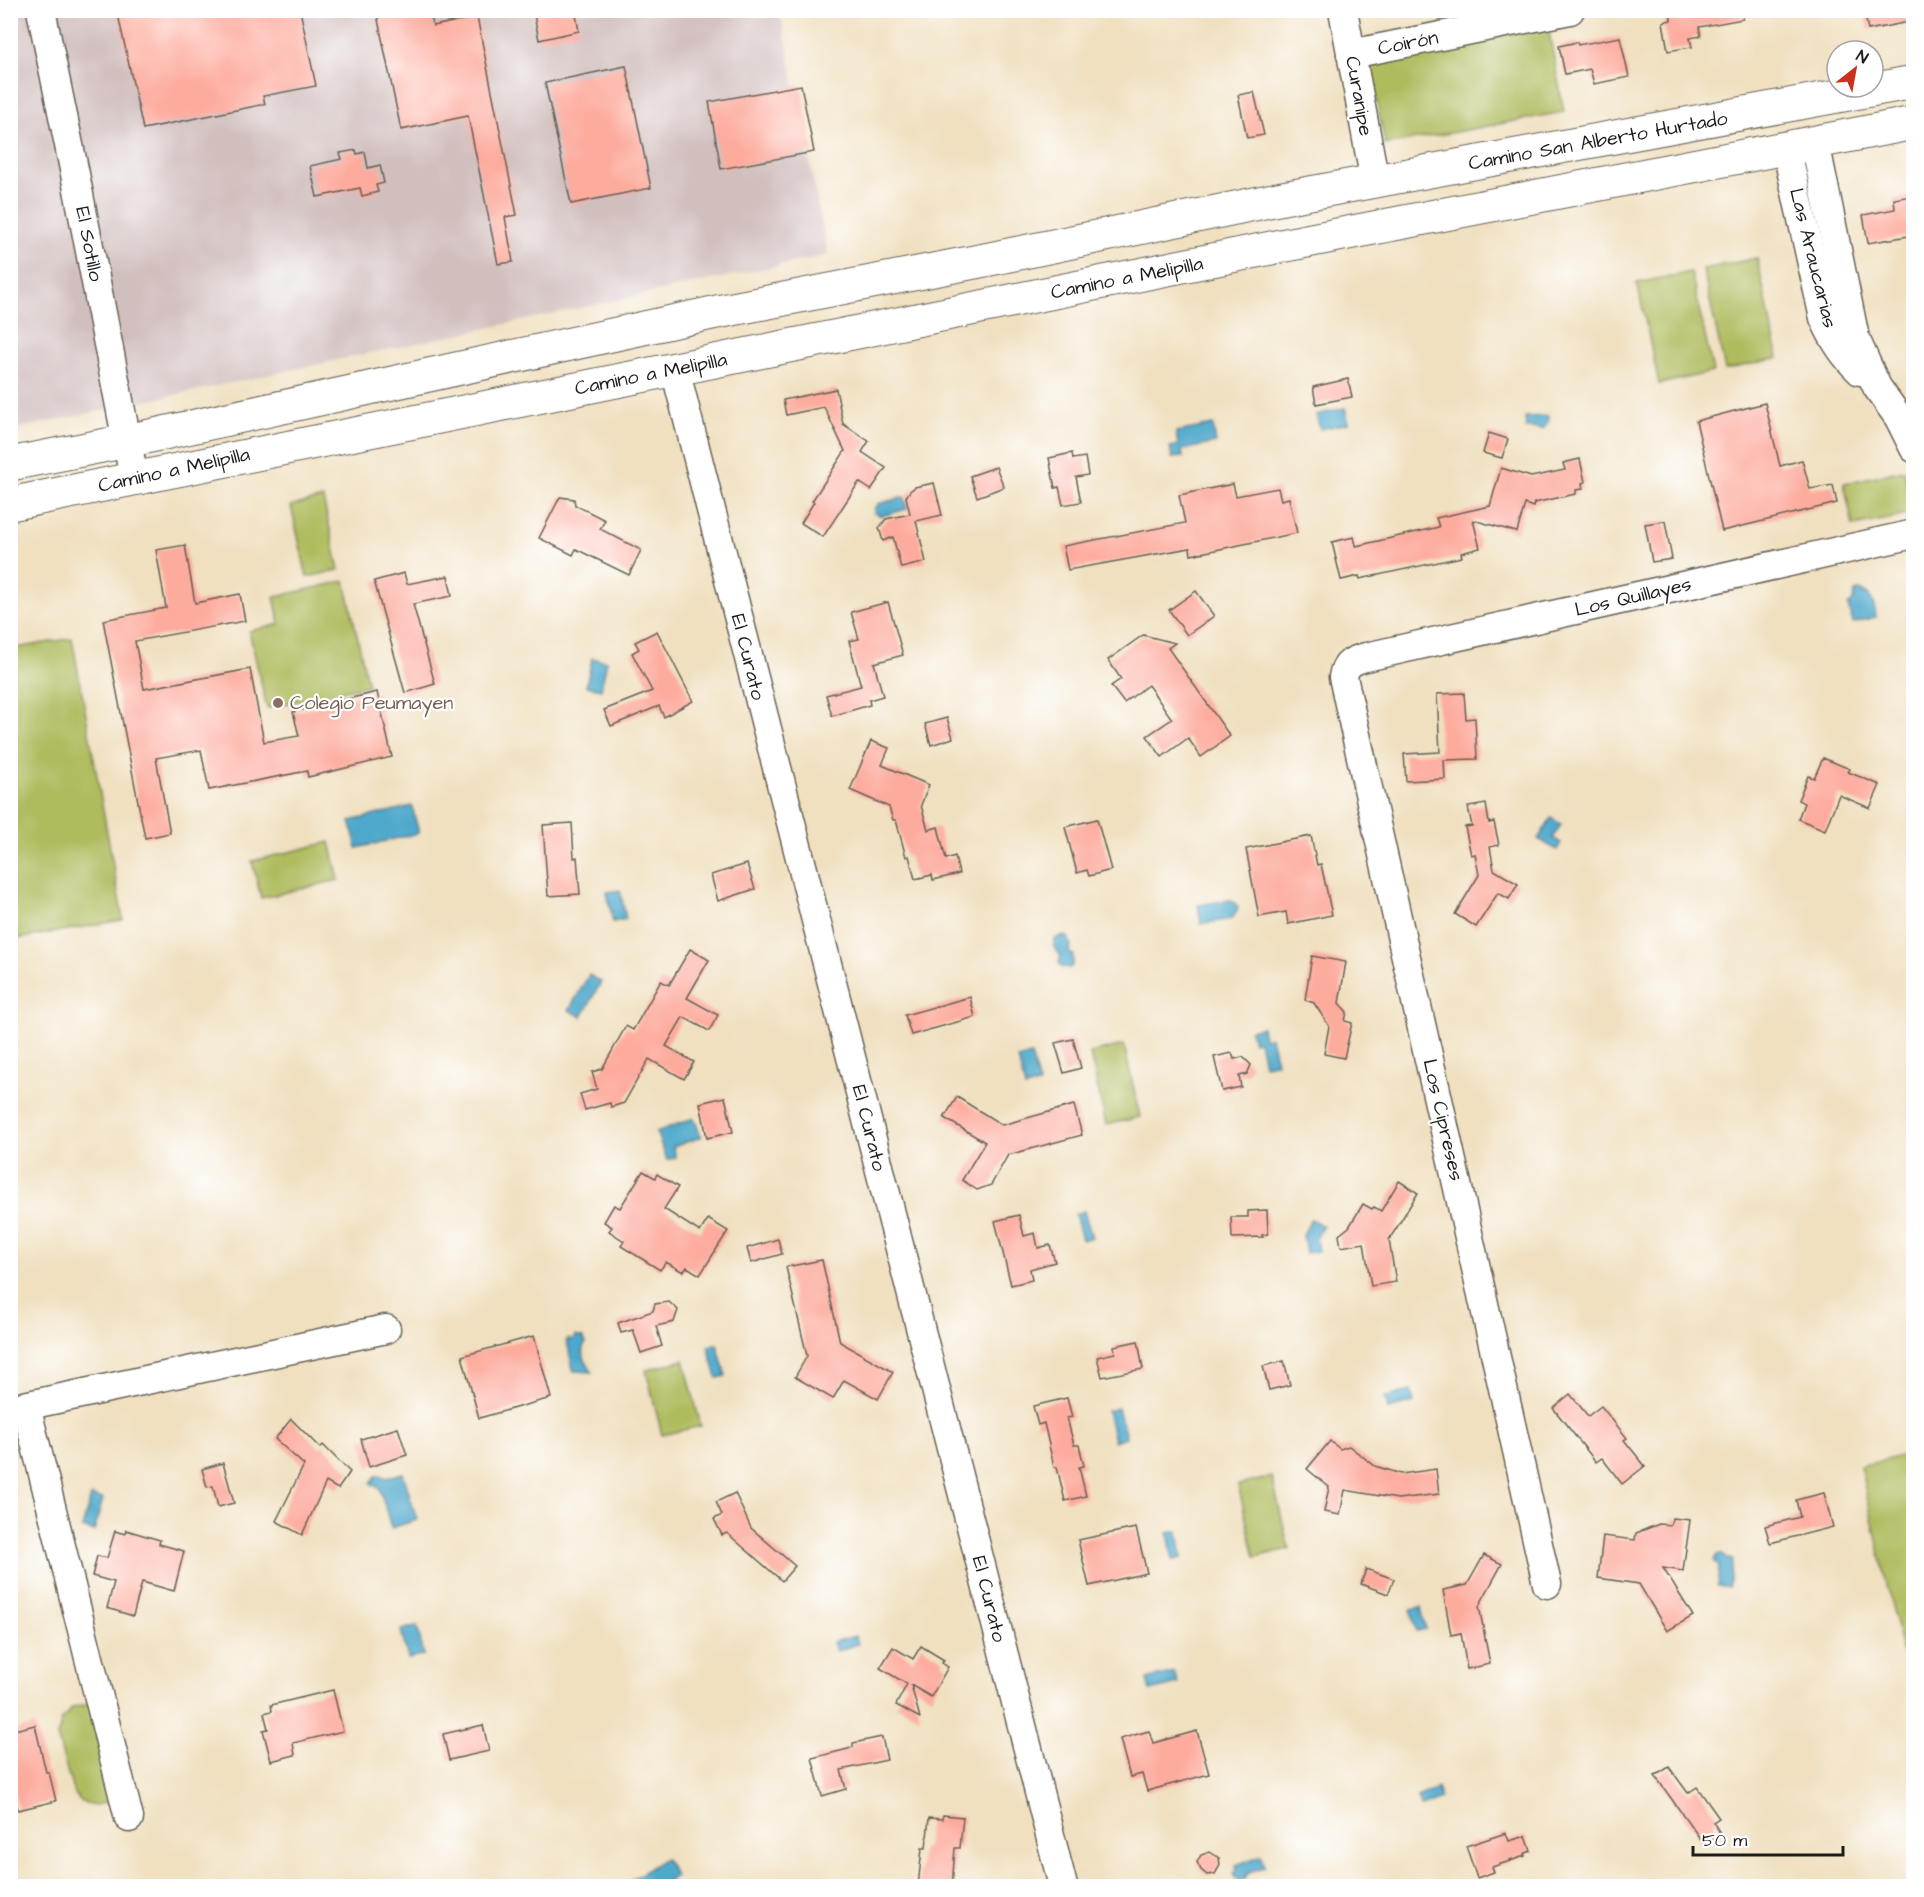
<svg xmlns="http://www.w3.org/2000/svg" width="1924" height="1897" font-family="'Architects Daughter',sans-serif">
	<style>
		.industrial { fill: #d1bfbe }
		.green { fill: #afbb5d; stroke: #666c3c; stroke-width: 1.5 }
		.water { fill: #4da8cb; stroke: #346274; stroke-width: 1.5 }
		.building { fill: #fdab9d }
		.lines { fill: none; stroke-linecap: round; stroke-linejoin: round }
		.minor-casing { stroke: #666155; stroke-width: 31 }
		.major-casing { stroke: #666155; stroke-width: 35 }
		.minor { stroke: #fff; stroke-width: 28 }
		.major { stroke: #fff; stroke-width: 33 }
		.education-dot { fill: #8d6e63; stroke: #fff; stroke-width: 2 }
		.labels { text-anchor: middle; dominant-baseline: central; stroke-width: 4.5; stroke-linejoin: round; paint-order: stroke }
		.street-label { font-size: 20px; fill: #1c1c1c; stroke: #fff }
		.education-label { font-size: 20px; fill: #785e54; stroke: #fff; text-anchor: start }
	</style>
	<rect width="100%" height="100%" fill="#fff"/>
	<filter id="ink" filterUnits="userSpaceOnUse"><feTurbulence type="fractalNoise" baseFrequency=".0167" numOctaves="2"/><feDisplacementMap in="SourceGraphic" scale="12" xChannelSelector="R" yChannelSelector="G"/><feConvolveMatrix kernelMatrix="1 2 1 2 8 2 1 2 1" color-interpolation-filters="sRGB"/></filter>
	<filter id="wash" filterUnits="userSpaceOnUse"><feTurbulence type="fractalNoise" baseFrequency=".008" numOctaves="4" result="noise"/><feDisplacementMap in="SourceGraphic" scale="24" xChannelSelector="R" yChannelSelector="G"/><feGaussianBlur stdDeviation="1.35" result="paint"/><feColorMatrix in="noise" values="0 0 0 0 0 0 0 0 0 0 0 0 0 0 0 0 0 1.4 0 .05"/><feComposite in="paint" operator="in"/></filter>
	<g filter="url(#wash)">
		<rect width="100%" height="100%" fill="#f0e0c0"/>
		<polygon class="industrial" points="10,11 780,11 828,255 11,430"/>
		<g class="green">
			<polygon points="1548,27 1564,112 1385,145 1369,60"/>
			<polygon points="1757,258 1778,358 1725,370 1703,269"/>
			<polygon points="1691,272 1713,372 1659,384 1637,283"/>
			<polygon points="1904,470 1913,514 1853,526 1844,483"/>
			<polygon points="323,498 339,570 307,577 291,506"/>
			<polygon points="345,581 368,685 267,708 249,631 280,624 274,597"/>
			<polygon points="72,638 123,920 11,940 11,649"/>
			<polygon points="330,842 339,880 261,898 252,861"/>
			<polygon points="1124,1045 1140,1117 1106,1125 1090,1053"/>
			<polygon points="684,1360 701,1426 662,1435 646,1370"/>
			<polygon points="1913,1453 1914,1453 1913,1699 1860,1466"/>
			<polygon points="1272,1477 1289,1549 1255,1557 1238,1485"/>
			<polygon points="90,1704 113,1801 95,1805 82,1802 74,1794 57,1736 62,1720 72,1708"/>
		</g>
		<g class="water">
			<polygon points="1345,408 1349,423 1320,429 1316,415"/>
			<polygon points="1548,416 1548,423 1543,429 1526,428 1525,417"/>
			<polygon points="1213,425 1216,443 1182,450 1183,457 1172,458 1170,447 1178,445 1176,432"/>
			<polygon points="904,497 907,509 882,516 874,513 874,509 878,504"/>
			<path d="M1860,591C1873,595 1874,604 1876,617L1853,623L1848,606L1854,599L1855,592Z"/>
			<polygon points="592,658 607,661 601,689 586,686"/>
			<polygon points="412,806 419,833 357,848 350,821"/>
			<polygon points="1551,818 1561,824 1553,838 1561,843 1557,850 1538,839"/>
			<polygon points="620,890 626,919 613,922 607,892"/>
			<polygon points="1229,900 1234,902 1238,908 1232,919 1201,924 1198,905"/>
			<polygon points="1061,936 1068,937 1071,944 1069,953 1073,955 1073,965 1070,968 1062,967 1059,963 1061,956 1054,947 1054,940"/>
			<polygon points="589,975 601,982 582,1017 569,1010"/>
			<polygon points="1262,1027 1264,1038 1271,1037 1277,1063 1264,1065 1259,1041 1253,1042 1250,1030"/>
			<polygon points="1031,1055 1039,1084 1025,1088 1018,1059"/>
			<polygon points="694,1118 701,1137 673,1147 676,1157 667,1160 656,1132"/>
			<polygon points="1084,1211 1092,1237 1082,1240 1075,1214"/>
			<polygon points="1311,1219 1323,1226 1316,1238 1318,1251 1306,1253 1303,1235"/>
			<path d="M575,1336L583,1338L586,1343L583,1347L584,1358L592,1372L574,1371C569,1362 571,1351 566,1341L569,1339L572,1341Z"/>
			<polygon points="717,1344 726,1376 717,1378 708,1346"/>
			<polygon points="1411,1391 1414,1402 1388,1409 1385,1397"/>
			<polygon points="1118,1408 1126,1437 1114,1441 1107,1411"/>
			<polygon points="403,1473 417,1520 391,1528 380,1489 371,1483 376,1476 381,1475 385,1478"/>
			<polygon points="91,1496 103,1499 94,1531 82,1528"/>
			<polygon points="1178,1531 1182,1558 1173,1560 1168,1533"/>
			<polygon points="1721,1554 1728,1559 1733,1560 1729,1588 1717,1586 1719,1567 1714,1560 1717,1555"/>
			<polygon points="1421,1607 1426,1629 1416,1631 1411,1609"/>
			<polygon points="417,1626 424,1655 408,1659 401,1630"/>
			<polygon points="855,1636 858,1644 836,1651 833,1642"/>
			<polygon points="1174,1672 1178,1684 1150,1691 1147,1679"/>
			<polygon points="1437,1788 1441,1799 1421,1807 1417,1797"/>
			<polygon points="1262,1855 1265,1866 1247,1874 1245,1879 1241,1880 1236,1879 1233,1874 1237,1869 1236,1865"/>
			<polygon points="665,1858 676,1876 660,1886 631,1886 628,1882"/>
		</g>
		<g id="blocks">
			<g class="building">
				<polygon points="117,10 300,10 316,86 263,96 265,104 143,129"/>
				<polygon points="376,10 430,10 433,26 477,17 517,215 505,217 513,262 498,264 468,116 401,130"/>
				<polygon points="533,10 575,10 579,31 539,40"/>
				<polygon points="1670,10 1742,10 1743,19 1699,27 1701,36 1690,38 1692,47 1668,51 1663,22 1671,20"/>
				<polygon points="1864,10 1914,10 1914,21 1868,30"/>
				<polygon points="1620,37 1629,77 1594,84 1590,69 1565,74 1559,46 1577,42 1578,45"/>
				<polygon points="626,66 651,188 571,204 545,83"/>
				<polygon points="801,85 814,152 721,169 709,102"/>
				<polygon points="1254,92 1264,135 1247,138 1238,95"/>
				<polygon points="356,150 357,154 365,152 368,168 380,165 384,183 376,185 378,192 362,196 360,188 317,197 310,166 342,159 340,153"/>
				<polygon points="1911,196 1914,209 1914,235 1868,243 1863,215 1895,209 1894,199"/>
				<polygon points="1348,379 1352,397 1316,404 1313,387"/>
				<polygon points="836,389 843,424 869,441 862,452 886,468 871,490 859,482 823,537 801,523 814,502 812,501 845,451 824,407 786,415 783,400"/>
				<polygon points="1765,403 1780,466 1802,460 1810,489 1833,485 1837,503 1722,531 1696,421"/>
				<polygon points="1489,433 1508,439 1502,458 1483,453"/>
				<polygon points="1072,453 1073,459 1085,457 1088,475 1076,477 1081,502 1063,505 1059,487 1055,488 1049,458"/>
				<polygon points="1580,459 1585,482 1582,483 1583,489 1576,490 1576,494 1534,503 1533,507 1525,504 1517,532 1473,520 1480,548 1461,553 1462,557 1360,579 1359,576 1341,580 1332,542 1354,537 1356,546 1439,527 1436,518 1490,506 1501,468 1531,477 1565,470 1563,463"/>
				<polygon points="996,467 1004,487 977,497 970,476"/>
				<polygon points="934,483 942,515 916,521 926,562 901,568 893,537 883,541 879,528 886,519 910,514 906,497 910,491 915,487"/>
				<polygon points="1233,484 1236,496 1278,488 1281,500 1289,498 1297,533 1191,555 1190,548 1068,570 1063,546 1185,523 1179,495"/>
				<polygon points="560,497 574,499 575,505 605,520 600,529 641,550 629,575 576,549 573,555 539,538"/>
				<polygon points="1665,521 1672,559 1652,562 1645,524"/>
				<polygon points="185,545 195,603 240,594 245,621 135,641 144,689 250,669 264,742 299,736 293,712 377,692 392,757 308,777 307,771 209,790 201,750 156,758 170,833 145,838 103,620 166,608 156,550"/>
				<polygon points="404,573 407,584 448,576 452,596 413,604 435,684 405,693 374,581"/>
				<polygon points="1196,591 1214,616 1187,635 1169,610"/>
				<polygon points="888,602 903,655 874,663 883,696 869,700 870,705 832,716 826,695 861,686 849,641 859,639 851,612"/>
				<polygon points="657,631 693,701 664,717 659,706 611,726 604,710 652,691 632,653 639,649 635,642"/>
				<polygon points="1143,635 1175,643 1168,648 1230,736 1201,757 1188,738 1162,757 1147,736 1172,719 1148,685 1124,703 1111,686 1121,679 1108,660"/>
				<polygon points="1464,693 1466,719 1475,718 1477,759 1444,760 1445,779 1406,781 1404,754 1440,752 1437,694"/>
				<polygon points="947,718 953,738 931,745 925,724"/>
				<polygon points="871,741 889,748 882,765 929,785 921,805 928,830 938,827 946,859 955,856 959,874 933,880 932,875 915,879 909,856 906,857 896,820 893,820 889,807 850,790"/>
				<polygon points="1823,758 1850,769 1848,772 1880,785 1870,808 1839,795 1825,830 1798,819 1804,803 1798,800 1808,776 1814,778"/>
				<polygon points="1486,804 1489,823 1494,822 1499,845 1490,847 1494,870 1518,884 1509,899 1498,893 1476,927 1455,914 1479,875 1475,854 1471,855 1465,827 1472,826 1468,807"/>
				<polygon points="1097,819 1111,870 1089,876 1087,870 1077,873 1065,827"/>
				<polygon points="572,823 574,858 577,857 580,894 548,896 543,825"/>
				<polygon points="1311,836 1317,865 1321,864 1332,915 1288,924 1286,912 1259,917 1246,849"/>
				<polygon points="747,864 755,889 718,901 711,875"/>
				<polygon points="690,949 709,960 687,998 718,1015 709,1031 683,1017 666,1046 694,1062 684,1079 649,1059 624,1103 611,1107 610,1103 585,1110 580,1094 597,1089 592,1072 602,1069 626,1026 633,1030 661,981 669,985"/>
				<polygon points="1312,956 1346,962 1339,1003 1347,1012 1345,1021 1352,1023 1344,1058 1324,1054 1329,1026 1314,1003 1305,1000"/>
				<polygon points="970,997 975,1017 911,1035 905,1015"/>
				<polygon points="1073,1039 1081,1068 1064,1073 1055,1043"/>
				<polygon points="1232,1053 1234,1059 1243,1057 1251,1065 1247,1074 1239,1076 1241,1087 1222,1091 1214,1057"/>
				<polygon points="725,1097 733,1132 707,1138 700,1103"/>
				<polygon points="957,1097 1002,1125 1074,1105 1082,1135 1008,1155 991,1185 977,1190 962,1180 985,1142 944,1118"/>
				<polygon points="643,1171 655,1178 657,1174 678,1187 664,1209 700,1232 708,1219 728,1231 700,1275 687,1267 683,1272 666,1262 660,1270 621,1246 624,1241 609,1231 612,1227 604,1222 614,1205 620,1208"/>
				<polygon points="1399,1181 1418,1193 1389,1240 1396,1282 1371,1286 1364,1243 1341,1247 1339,1235 1349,1227 1363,1204 1372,1209 1374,1207 1381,1211"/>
				<polygon points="1267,1210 1268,1234 1262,1235 1263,1237 1232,1238 1231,1217 1248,1217 1248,1211"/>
				<polygon points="1019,1215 1024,1236 1035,1233 1038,1248 1050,1245 1055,1262 1030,1269 1032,1280 1011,1285 995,1221"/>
				<polygon points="778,1239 782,1254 751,1263 747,1248"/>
				<polygon points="822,1260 840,1342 893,1372 878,1399 844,1380 833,1399 795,1377 807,1356 786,1267"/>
				<polygon points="669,1302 678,1310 674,1322 656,1326 662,1346 641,1353 633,1330 621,1333 618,1323 653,1311 655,1304"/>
				<polygon points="534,1336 551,1398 479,1418 462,1356"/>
				<polygon points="1138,1341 1143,1369 1102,1377 1097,1357 1115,1353 1114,1346"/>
				<polygon points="1284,1361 1290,1385 1269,1390 1263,1366"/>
				<polygon points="1570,1394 1588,1416 1601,1406 1627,1438 1624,1440 1645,1466 1622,1484 1602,1458 1596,1462 1553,1408"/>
				<polygon points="1067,1398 1072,1417 1067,1418 1074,1445 1079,1445 1084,1466 1079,1467 1086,1496 1065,1501 1057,1467 1054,1467 1044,1423 1038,1425 1033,1406"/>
				<polygon points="291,1419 320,1448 323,1445 350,1472 338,1489 326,1482 302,1535 276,1521 304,1465 275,1439"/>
				<polygon points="398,1428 407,1455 369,1467 361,1439"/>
				<polygon points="1330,1441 1340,1449 1349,1446 1375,1466 1401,1474 1436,1469 1439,1494 1398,1499 1345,1490 1340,1515 1324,1512 1329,1487 1307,1469"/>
				<polygon points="223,1463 234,1503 218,1507 213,1486 207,1487 202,1469"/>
				<polygon points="735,1493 751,1528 795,1566 782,1581 727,1533 722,1535 714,1519 722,1515 716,1502"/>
				<polygon points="1824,1493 1833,1527 1770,1543 1765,1526 1800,1517 1796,1500"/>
				<polygon points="1672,1518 1690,1520 1683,1571 1663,1568 1693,1616 1667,1631 1639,1584 1598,1578 1603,1536 1635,1540 1636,1533 1659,1524 1671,1525"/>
				<polygon points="1136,1528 1147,1573 1089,1586 1078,1540"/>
				<polygon points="126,1530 160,1540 159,1544 184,1551 174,1591 142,1582 133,1616 107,1608 114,1582 92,1576 97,1556 107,1558 115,1531 125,1534"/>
				<polygon points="1484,1555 1502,1564 1479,1606 1490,1664 1467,1669 1461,1633 1451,1635 1443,1590 1467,1585"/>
				<polygon points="1366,1569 1394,1579 1388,1594 1361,1584"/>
				<polygon points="921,1646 944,1660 942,1663 948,1667 931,1697 911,1685 920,1718 896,1705 907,1684 880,1668 893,1647 913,1659"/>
				<polygon points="333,1690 343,1731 293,1743 295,1755 271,1761 263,1730 268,1729 264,1713 272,1711 271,1705"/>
				<polygon points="35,1725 46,1772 49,1772 56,1801 18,1810 10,1777 10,1731"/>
				<polygon points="483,1725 489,1751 449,1760 443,1734"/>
				<polygon points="1149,1731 1153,1743 1197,1731 1209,1774 1147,1791 1142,1774 1130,1777 1120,1739"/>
				<polygon points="882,1737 887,1760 841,1770 846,1789 822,1796 812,1758 848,1749 853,1747 853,1743"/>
				<polygon points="1669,1767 1688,1793 1697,1787 1719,1818 1713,1822 1720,1833 1704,1844 1655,1776"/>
				<polygon points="943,1815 963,1817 960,1848 955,1848 952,1887 918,1887 922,1848 926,1848 929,1818 942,1819"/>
				<polygon points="1506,1833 1509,1841 1526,1836 1531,1851 1524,1854 1525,1856 1492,1867 1494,1872 1477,1878 1466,1846"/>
				<polygon points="1210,1852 1219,1858 1220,1865 1215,1874 1207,1875 1201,1870 1197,1862 1201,1855"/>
			</g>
		</g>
	</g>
	<g filter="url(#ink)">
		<use href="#blocks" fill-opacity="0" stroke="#666155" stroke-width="1.5"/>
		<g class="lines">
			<defs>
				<g id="minor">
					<polyline points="41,10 75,174 134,478"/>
					<polyline points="1343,10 1375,182"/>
					<polyline points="1351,54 1570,10"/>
					<polyline points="1815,142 1855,338 1877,387 1899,418 1914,448"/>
					<path d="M1786,147L1824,318C1833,339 1844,356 1860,371"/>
					<polyline points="675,369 1063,1886"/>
					<polyline points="26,1406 129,1818"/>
					<polyline points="10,1409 386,1329"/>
					<path d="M1547,1584L1343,677C1345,663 1354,660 1366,657L1914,534"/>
				</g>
				<g id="major">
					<polyline points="10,464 127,441 717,312 990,259 1283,198 1914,82"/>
					<polyline points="10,504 1291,244 1914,123"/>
				</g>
			</defs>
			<use href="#minor" class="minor-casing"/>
			<use href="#major" class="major-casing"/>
			<use href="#minor" class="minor"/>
			<use href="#major" class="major"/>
		</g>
	</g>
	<circle class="education-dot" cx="278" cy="703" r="6"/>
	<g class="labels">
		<g class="street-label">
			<text transform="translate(1408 43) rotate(-11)">Coirón</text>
			<text transform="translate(1359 96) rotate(80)">Curanipe</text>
			<text transform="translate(1598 141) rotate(-10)">Camino San Alberto Hurtado</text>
			<text transform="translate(89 244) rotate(79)">El Sotillo</text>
			<text transform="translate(1813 258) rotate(76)">Las Araucarias</text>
			<text transform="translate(1127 278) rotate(-11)">Camino a Melipilla</text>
			<text transform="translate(651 374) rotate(-11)">Camino a Melipilla</text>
			<text transform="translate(174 470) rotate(-12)">Camino a Melipilla</text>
			<text transform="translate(1633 597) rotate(-13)">Los Quillayes</text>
			<text transform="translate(748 657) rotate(76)">El Curato</text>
			<text transform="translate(1443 1120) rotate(77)">Los Cipreses</text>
			<text transform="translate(869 1128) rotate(76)">El Curato</text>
			<text transform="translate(989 1599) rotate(76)">El Curato</text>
		</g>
		<g class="education-label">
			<text x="290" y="703">Colegio Peumayen</text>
		</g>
	</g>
	<rect width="1924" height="1897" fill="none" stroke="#fff" stroke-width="36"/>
	<g transform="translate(1855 69) rotate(31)"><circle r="28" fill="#ffffff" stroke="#a4a4a4" stroke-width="1.5"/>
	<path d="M0-4.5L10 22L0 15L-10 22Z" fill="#c8321e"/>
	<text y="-9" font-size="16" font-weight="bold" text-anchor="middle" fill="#1c1c1c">N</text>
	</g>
	<path d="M1693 1846v9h150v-9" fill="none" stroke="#1c1c1c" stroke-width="3"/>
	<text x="1702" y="1846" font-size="18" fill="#1c1c1c" stroke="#ffffff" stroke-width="4.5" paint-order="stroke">50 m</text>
</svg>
